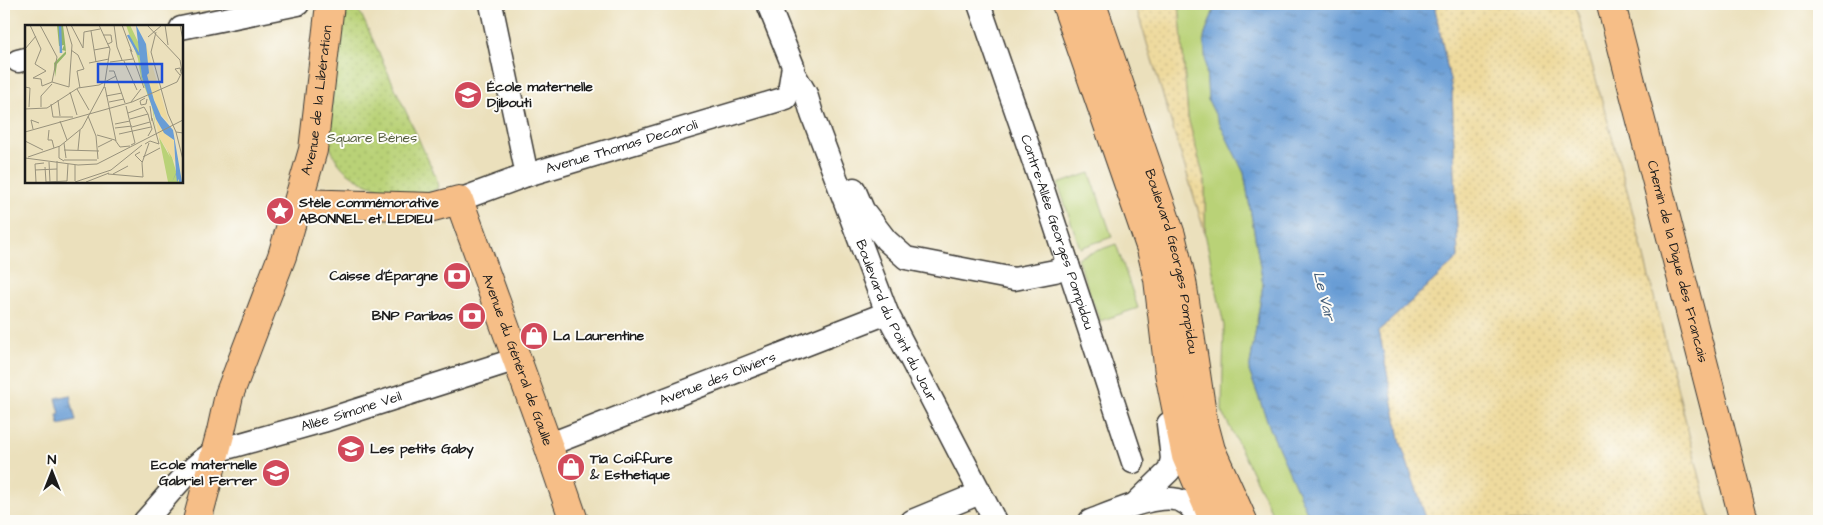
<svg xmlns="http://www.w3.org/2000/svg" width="1823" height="525" font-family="'Architects Daughter',sans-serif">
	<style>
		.grass { fill: #b9d277; stroke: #6a774a }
		.sand { fill: url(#sand-dots); stroke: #857b5d }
		.garden { fill: url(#garden-dots); stroke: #6a774a }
		.water { fill: url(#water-ripples); stroke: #425c78 }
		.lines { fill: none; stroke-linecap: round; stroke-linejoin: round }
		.minor-casing { stroke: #3b3934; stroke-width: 25 }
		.major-casing { stroke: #3b3934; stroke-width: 30 }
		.minor { stroke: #fff; stroke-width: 22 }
		.major { stroke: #f6be87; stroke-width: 28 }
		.labels { text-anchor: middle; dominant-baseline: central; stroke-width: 4; stroke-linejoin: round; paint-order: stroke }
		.poi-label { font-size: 14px; font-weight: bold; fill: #1c1c1c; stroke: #fdfcf7; text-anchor: start }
		.street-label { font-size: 14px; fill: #1c1c1c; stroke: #fdfcf7 }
		.park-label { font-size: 14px; fill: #535c3c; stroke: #fdfcf7 }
		.water-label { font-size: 15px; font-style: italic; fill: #425c78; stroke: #fdfcf7 }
		.inset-river { fill: none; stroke: #699dd5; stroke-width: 2.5 }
		.inset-road { fill: none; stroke: #98927c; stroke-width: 1 }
		.view { fill: #1d4ed8; fill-opacity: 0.15; stroke: #1d4ed8; stroke-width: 2.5 }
		.inset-edge { fill: none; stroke: #1c1c1c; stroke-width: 2.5 }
	</style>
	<defs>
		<pattern id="sand-dots" width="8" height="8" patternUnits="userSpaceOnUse" patternTransform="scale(1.25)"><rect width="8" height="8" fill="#eeda9e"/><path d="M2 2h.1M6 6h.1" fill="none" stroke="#ccba88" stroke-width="1.8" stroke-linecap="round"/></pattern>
		<pattern id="garden-dots" width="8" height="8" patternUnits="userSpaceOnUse" patternTransform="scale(1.25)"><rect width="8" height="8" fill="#b9d277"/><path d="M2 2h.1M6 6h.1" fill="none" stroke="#9eb466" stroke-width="1.8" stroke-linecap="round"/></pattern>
		<pattern id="water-ripples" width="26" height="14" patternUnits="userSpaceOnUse" patternTransform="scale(1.25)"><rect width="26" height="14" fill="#699dd5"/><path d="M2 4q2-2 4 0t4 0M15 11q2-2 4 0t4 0" fill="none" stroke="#567fac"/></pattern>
	</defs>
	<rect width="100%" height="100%" fill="#fdfcf7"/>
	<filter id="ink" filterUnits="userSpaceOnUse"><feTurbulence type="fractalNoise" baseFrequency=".02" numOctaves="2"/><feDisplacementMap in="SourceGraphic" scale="10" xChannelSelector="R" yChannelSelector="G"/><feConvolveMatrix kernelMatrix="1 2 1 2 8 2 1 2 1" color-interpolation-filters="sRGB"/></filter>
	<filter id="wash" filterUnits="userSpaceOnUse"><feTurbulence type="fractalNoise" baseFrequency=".0096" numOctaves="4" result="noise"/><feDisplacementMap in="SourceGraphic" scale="20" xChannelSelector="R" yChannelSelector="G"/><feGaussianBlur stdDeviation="1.12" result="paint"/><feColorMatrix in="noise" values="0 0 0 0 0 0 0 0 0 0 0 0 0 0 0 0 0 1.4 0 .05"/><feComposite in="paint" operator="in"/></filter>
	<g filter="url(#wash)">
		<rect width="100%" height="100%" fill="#ebe0bc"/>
		<g class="grass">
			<polygon points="1179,4 1216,4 1204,37 1208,100 1244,173 1263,284 1249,371 1271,431 1311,521 1276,521 1222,411 1224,326 1205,233 1205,182 1188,118"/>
			<polygon points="1090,173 1112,237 1080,248 1058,184"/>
			<polygon points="1116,244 1138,308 1100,321 1077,258"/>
		</g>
		<g class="sand">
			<polygon points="1135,4 1179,4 1188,118 1205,182 1205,233"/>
			<polygon points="1434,4 1575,4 1628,194 1711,521 1427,521 1401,444 1379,331 1458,258 1452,90"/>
		</g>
		<path class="garden" d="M349,6L354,7L361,14L436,177L438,188C428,194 412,198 400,196C384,192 351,179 341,166C334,158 330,148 328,138L340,15Z"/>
		<g class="water">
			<polygon points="1216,4 1434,4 1452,90 1458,258 1379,331 1401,444 1427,521 1311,521 1271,431 1249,371 1263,284 1244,173 1208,100 1204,37"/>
			<polygon points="70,395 76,421 59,425 57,415 60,414 56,398"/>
		</g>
	</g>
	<g filter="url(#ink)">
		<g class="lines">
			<defs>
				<g id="minor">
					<polyline points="491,4 527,175"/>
					<polyline points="768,4 793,66 790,85"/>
					<path id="s1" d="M979,4L1041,183L1133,462"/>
					<polyline points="181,28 298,4"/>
					<polyline points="18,61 26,59"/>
					<path id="s2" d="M793,72L806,94L812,114L887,313L995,521"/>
					<polyline points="854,189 863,210 886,240 906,258 1014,279 1055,271 1068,265"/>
					<path id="s3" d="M459,200L527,175L786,98"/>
					<path id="s4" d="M548,445L887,313"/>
					<polyline points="1135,504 1169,471 1172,459 1168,424"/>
					<path id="s5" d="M145,521C166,498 189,466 216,451L323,421L517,359"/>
					<polyline points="912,521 980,493"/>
					<path d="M1090,521C1112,513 1164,489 1185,503C1192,507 1196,514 1200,521"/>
				</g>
				<g id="major">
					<polyline points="1066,4 1151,249 1158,279 1169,373 1186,456 1214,521"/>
					<path id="s6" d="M1092,4L1171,235L1182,281L1203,420L1211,450L1243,521"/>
					<path id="s7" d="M1611,4L1744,521"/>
					<path id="s8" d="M298,203L433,207L459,200L548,445L574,521"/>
					<path id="s9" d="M197,521L221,431L229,395L282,256L313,150L330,4"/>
				</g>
			</defs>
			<use href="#minor" class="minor-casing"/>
			<use href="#major" class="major-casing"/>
			<use href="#minor" class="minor"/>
			<use href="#major" class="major"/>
		</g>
	</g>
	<defs>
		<symbol id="school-disc" viewBox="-11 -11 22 22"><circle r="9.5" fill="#d1495b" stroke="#fdfcf7"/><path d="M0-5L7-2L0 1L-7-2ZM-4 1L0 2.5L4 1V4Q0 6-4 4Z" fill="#fff"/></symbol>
		<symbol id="sight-disc" viewBox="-11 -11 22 22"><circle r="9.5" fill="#d1495b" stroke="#fdfcf7"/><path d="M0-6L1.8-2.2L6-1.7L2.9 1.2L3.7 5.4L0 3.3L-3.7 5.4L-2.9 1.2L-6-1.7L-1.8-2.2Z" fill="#fff"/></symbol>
		<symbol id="bank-disc" viewBox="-11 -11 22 22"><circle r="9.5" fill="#d1495b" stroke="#fdfcf7"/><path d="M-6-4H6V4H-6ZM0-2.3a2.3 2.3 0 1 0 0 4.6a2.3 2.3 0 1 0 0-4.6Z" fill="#fff"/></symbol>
		<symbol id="shop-disc" viewBox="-11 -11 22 22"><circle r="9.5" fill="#d1495b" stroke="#fdfcf7"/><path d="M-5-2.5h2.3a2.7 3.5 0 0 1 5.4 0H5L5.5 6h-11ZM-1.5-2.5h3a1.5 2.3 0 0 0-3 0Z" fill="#fff"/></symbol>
	</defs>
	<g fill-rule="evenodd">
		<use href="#school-disc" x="452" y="79" width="32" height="32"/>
		<use href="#sight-disc" x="264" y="195" width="32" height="32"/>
		<use href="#bank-disc" x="441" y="260" width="32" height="32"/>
		<use href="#bank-disc" x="456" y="300" width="32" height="32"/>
		<use href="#shop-disc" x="518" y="320" width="32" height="32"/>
		<use href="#school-disc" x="335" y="433" width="32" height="32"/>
		<use href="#shop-disc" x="555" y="451" width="32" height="32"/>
		<use href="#school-disc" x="260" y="457" width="32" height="32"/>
	</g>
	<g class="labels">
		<g class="poi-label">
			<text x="487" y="87">École maternelle<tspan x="487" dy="16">Djibouti</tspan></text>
			<text x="299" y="203">Stèle commémorative<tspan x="299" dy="16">ABONNEL et LEDIEU</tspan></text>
			<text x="438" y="276" text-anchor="end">Caisse d'Épargne</text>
			<text x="453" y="316" text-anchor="end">BNP Paribas</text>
			<text x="553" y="336">La Laurentine</text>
			<text x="370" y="449">Les petits Gaby</text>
			<text x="590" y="459">Tia Coiffure<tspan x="590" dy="16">&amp; Esthetique</tspan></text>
			<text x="257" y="465" text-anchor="end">Ecole maternelle<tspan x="257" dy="16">Gabriel Ferrer</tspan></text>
		</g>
		<g class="street-label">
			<text stroke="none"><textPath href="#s9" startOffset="439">Avenue de la Libération</textPath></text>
			<text stroke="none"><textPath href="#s3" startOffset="171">Avenue Thomas Decaroli</textPath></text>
			<text stroke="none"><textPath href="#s1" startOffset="241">Contre-Allée Georges Pompidou</textPath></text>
			<text stroke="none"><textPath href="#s6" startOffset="270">Boulevard Georges Pompidou</textPath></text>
			<text stroke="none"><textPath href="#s7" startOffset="266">Chemin de la Digue des Francais</textPath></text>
			<text stroke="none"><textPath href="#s2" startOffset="270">Boulevard du Point du Jour</textPath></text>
			<text stroke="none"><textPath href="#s8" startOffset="332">Avenue du Général de Gaulle</textPath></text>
			<text stroke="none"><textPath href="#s4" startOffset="182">Avenue des Oliviers</textPath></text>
			<text stroke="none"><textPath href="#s5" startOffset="241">Allée Simone Veil</textPath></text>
		</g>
		<g class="park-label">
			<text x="372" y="138">Square Bènes</text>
		</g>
		<g class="water-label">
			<text transform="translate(1324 296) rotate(76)">Le Var</text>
		</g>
	</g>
	<g transform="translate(25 25)">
		<rect width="158" height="158" fill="#ebe0bc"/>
		<path d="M101,0H105L114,19L117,52L128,81L131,107L127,81L116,53L113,34Z" fill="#b9d277"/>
		<path d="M32,0H38L41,26V29L32,39L30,52L29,38L41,26L37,25L39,20L34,21Z" fill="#92b468"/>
		<path d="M134,112L145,132L141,121L145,125L154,157H143Z" fill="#b9d277"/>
		<path d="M121,19L142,91L144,98L134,88L122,54ZM129,87L137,105L149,115L150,137L134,112Z" fill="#eeda9e"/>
		<path d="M111,0L121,19L124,48L122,50L129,75L136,91L148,105L157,157H154V154L152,157L151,149L147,157L151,148L149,115L139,108L131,94L117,52Z" fill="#699dd5"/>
		<path class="inset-river" d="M35,0L36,28M103,10L114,30"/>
		<path class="inset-road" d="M5,0L16,24L10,39L21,46L8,53L16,54L17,61L27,57M15,0L32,32L27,57M41,0L47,20L44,62M46,0L58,23L59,7L75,4M74,0L85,24L79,63M89,0L92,22L97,35M97,0L107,27M140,0L143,20M155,0L158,15M66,6L71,37M131,7L126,27L143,89L151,107L158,108M78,10H86L87,17L83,19M123,12L137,0M0,24L11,11M105,24L119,63M46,25L53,30L59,44L52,46L55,63M69,25L85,22M99,36L112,65M85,37L108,34M64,38L84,34M84,46H89L100,78M155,50L150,44L155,43L156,48M27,57L44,62M0,62L5,63L4,82M80,62L91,116M52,64L64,85M45,67L52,90M81,71L97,68M120,73L115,76L116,80L121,79L122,74M33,75L35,91M84,77L99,74M106,77L116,64M26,79L28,92H48M101,81L110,118L106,120M125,81L127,96M16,82V71L27,59M0,84L22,83L53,63L74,60L91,51M103,88L119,82L123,89M123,89L127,104L123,111M63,91L71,111L73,134M105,94L123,89M35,96L42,115M90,99L105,96M107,102L125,97M90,103L107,101M8,104L6,95L14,98M24,105L23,115H27L29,123M0,107L107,77L152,57L157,47L155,35L122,0M151,107L158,135M94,109L126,102M72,110L90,115L95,122L105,121M0,116L18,125M39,118L41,133M120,119L125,116L134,119L127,93M34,121V133L39,136M73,122L87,115M39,125L74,126M53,125L55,105M115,127L110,130L117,137M3,132L35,121L57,103L79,62M118,132L135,123M0,133L53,140L72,139L158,95M39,135H72M24,137L25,157M20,142L21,157M10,145L32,144M83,149L118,152L117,138L124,118M88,149L103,141M50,156V140M11,157L10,139L19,138M21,157L42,156L43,139M32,157V136M50,157L86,145L117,120M61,157L84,148"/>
		<path class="view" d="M73,39H137V57H73Z"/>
		<rect width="158" height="158" class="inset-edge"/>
	</g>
	<rect width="1823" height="525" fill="none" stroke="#fdfcf7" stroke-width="20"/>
	<g transform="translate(52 472)" stroke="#fdfcf7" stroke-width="4" paint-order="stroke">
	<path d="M0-4L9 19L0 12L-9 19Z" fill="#1c1c1c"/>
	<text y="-8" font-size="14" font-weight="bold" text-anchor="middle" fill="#1c1c1c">N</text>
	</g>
</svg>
